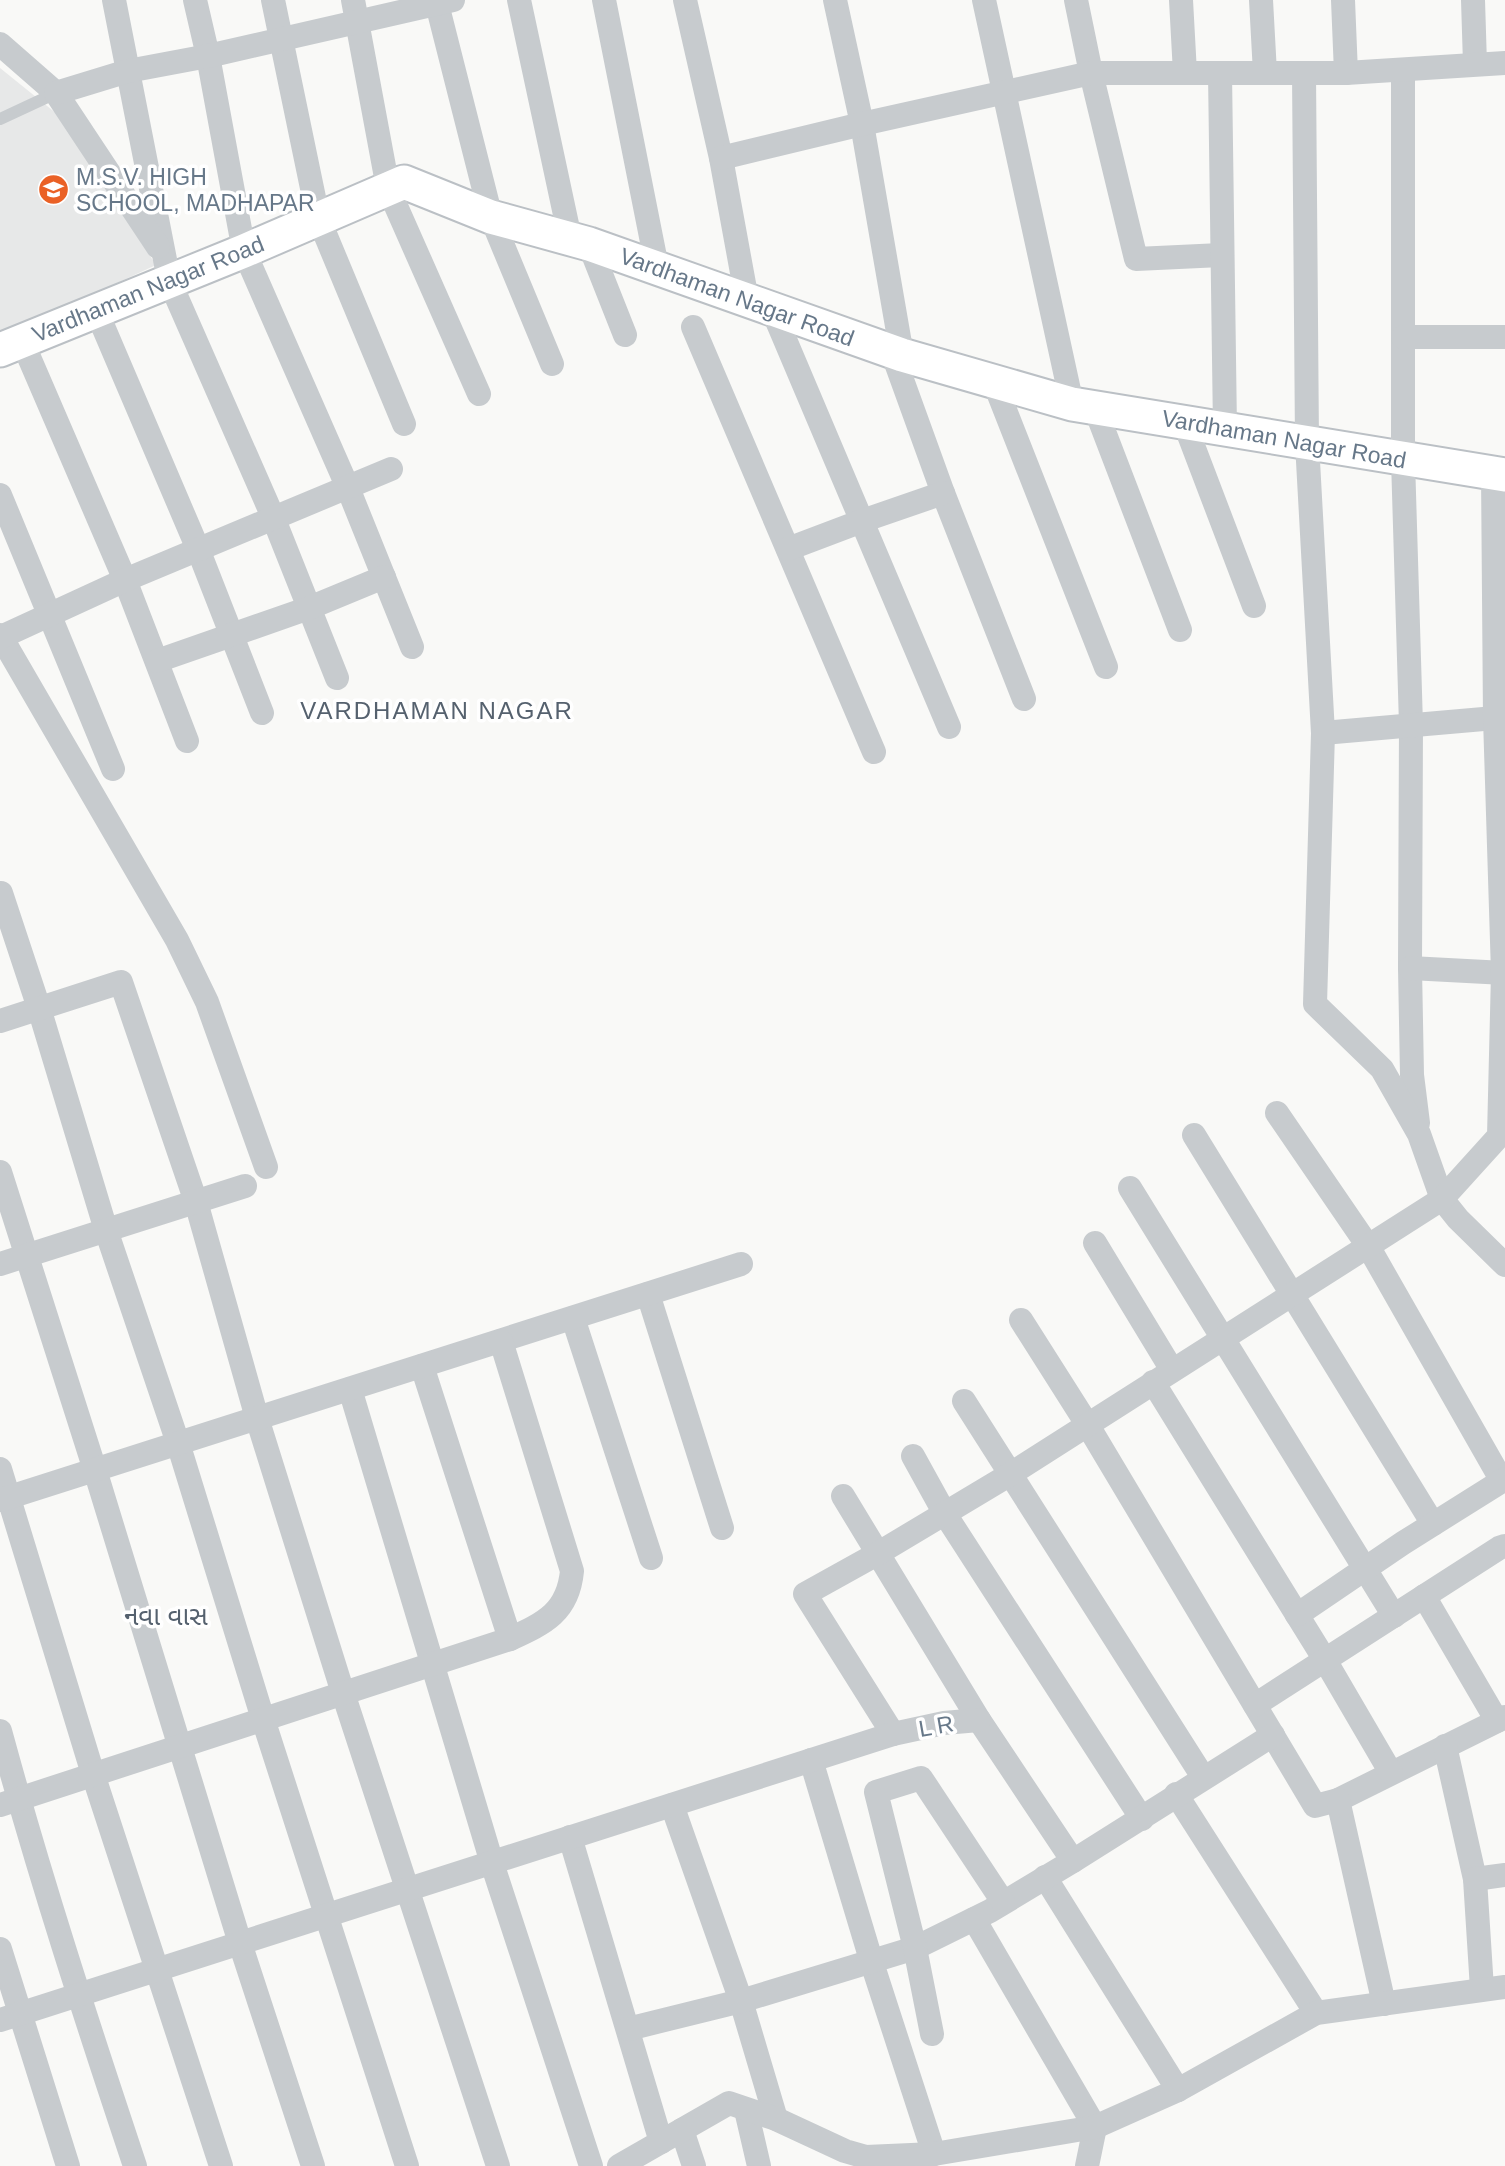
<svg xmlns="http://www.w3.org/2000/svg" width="1505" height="2166" font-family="Arial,'Noto Sans Gujarati',sans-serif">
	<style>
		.built { fill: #e7e8e8 }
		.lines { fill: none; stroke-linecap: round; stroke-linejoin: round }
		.secondary-casing { stroke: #bbc0c5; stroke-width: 37 }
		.lane { stroke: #c7cbce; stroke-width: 12 }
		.street { stroke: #c7cbce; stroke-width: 24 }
		.secondary { stroke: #fff; stroke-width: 33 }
		.labels { text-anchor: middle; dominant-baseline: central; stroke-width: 7; stroke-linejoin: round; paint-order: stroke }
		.poi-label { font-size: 23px; fill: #677889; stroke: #fff; text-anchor: start }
		.street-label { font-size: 23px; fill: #677889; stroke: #fff }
		.neighbourhood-label { font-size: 24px; letter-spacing: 2px; fill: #55616e; stroke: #fff }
		.quarter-label { font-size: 26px; fill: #55616e; stroke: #fff }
	</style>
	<rect width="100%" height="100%" fill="#f9f9f7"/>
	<polygon class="built" points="0,68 57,114 156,265 0,337"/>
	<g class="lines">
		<defs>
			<polyline id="secondary" points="0,350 244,251 404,182 491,217 589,244 902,355 1072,404 1505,475"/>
		</defs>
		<use href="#secondary" class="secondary-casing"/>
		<polyline class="lane" points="0,119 56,93"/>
		<g class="street">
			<polyline points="114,0 169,280 273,517 337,678"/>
			<polyline points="195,0 208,56 244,251 348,488 412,647"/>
			<polyline points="273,0 318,217 404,424"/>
			<polyline points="353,0 388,188 479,394"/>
			<polyline points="436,0 491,217 552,364"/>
			<polyline points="519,0 570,238"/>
			<polyline points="604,0 657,267"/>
			<polyline points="685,0 721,158 747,300"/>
			<polyline points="835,0 862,124 902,355"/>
			<polyline points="984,0 1072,404"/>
			<polyline points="1076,0 1091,73 1136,259 1221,255"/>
			<polyline points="1181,0 1185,73"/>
			<polyline points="1261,0 1265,73"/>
			<polyline points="1343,0 1346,73"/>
			<polyline points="1473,0 1475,64"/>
			<polyline points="0,44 56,93 158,247"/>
			<polyline points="1403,70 1403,460 1411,725 1410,968 1412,1075 1418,1123"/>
			<polyline points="1220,73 1225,429"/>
			<polyline points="1304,73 1307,443 1323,733 1315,1004 1382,1069 1419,1134 1442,1199 1458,1219 1505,1265"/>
			<polyline points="56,93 128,71 208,56 453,0"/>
			<polyline points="721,158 862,124 1091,73 1346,73 1505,63"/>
			<polyline points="589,244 625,335"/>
			<polyline points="772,309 949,727"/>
			<polyline points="96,310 198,549 262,713"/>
			<polyline points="693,327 874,752"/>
			<polyline points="1403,337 1505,337"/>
			<polyline points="22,341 125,580 187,741"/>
			<polyline points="892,352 943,493 1024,699"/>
			<polyline points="994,382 1106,667"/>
			<polyline points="1095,408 1180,630"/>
			<polyline points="1184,422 1254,606"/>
			<polyline points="0,495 113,769"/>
			<polyline points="788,549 862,521 943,493"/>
			<polyline points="0,635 177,940 207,1002 266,1167"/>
			<polyline points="1,637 125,580 391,469"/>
			<polyline points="157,661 309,608 384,577"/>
			<polyline points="1323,733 1495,718 1505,720"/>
			<polyline points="1,893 39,1008 106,1230 178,1443 263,1719 407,2166"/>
			<polyline points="1410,968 1505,973"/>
			<polyline points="0,1021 121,982 196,1202 257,1418 343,1693 498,2166"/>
			<polyline points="1277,1113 1368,1246 1502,1481"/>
			<polyline points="1194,1135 1433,1524"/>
			<polyline points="0,1172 95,1470 240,1943 313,2166"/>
			<polyline points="1130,1188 1394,1616"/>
			<polyline points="1095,1243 1172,1370"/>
			<polyline points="0,1264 245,1186"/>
			<polyline points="648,1294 722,1528"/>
			<polyline points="573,1318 651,1558"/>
			<polyline points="1021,1320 1087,1424 1315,1806 1338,1800 1505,1717"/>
			<polyline points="422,1366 510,1639"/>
			<polyline points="1153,1382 1325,1660 1391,1773"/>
			<polyline points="350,1389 492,1863 591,2166"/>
			<polyline points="964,1401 1203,1777"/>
			<polyline points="913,1456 945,1514 1142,1819"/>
			<polyline points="0,1469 93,1774 221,2166"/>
			<polyline points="843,1496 979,1720 1073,1861"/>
			<polyline points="0,1500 741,1264"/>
			<polyline points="1424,1596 1497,1721"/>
			<polyline points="1297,1615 1403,1543 1505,1479"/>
			<polyline points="1255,1705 1499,1548 1505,1546"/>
			<path d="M0,1731C40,1878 87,2022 135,2166"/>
			<polyline points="893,1734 805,1594 877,1554 1009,1475 1442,1199 1499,1136 1503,973 1495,718 1493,473"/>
			<polyline points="1445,1746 1475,1879 1482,1989"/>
			<polyline points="811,1760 872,1963 934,2154"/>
			<polyline points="1176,1794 1316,2013"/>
			<polyline points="1338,1800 1384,2004"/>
			<path d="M0,1805L510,1639C545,1623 568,1612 572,1571L501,1341"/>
			<polyline points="672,1805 741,2001 776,2119"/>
			<polyline points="570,1837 661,2142"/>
			<polyline points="1045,1877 1178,2090"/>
			<polyline points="1475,1879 1505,1875"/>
			<polyline points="974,1919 1095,2127 1087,2166"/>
			<polyline points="0,1949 68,2166"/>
			<polyline points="0,2020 893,1734 944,1723 979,1720"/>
			<polyline points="628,2029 741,2001 915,1948 990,1911 1073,1861 1273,1735"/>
			<polyline points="932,2034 915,1948 876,1792 921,1778 1003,1902"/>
			<polyline points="746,2110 759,2166"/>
			<polyline points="682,2130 694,2166"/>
			<polyline points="619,2166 729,2103 776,2119 845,2151 866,2157 934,2154 1095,2127 1178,2090 1316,2013 1505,1987"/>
		</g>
		<use href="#secondary" class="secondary"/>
	</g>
	<defs>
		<symbol id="school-disc" viewBox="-11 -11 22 22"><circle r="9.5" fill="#ea6126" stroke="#fff"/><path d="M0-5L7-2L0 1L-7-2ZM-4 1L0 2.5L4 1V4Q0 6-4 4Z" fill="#fff"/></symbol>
	</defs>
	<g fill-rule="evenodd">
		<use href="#school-disc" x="36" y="172" width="35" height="35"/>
	</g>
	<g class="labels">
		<g class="poi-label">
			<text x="76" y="177">M.S.V. HIGH<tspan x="76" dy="26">SCHOOL, MADHAPAR</tspan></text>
		</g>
		<g class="street-label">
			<text transform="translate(148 289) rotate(-22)">Vardhaman Nagar Road</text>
			<text transform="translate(737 297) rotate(20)">Vardhaman Nagar Road</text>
			<text transform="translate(1284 439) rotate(10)">Vardhaman Nagar Road</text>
			<text transform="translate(936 1726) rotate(-10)">L R</text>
		</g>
		<g class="neighbourhood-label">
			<text x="437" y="710">VARDHAMAN NAGAR</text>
		</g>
		<g class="quarter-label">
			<text x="166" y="1616">નવા વાસ</text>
		</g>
	</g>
</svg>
